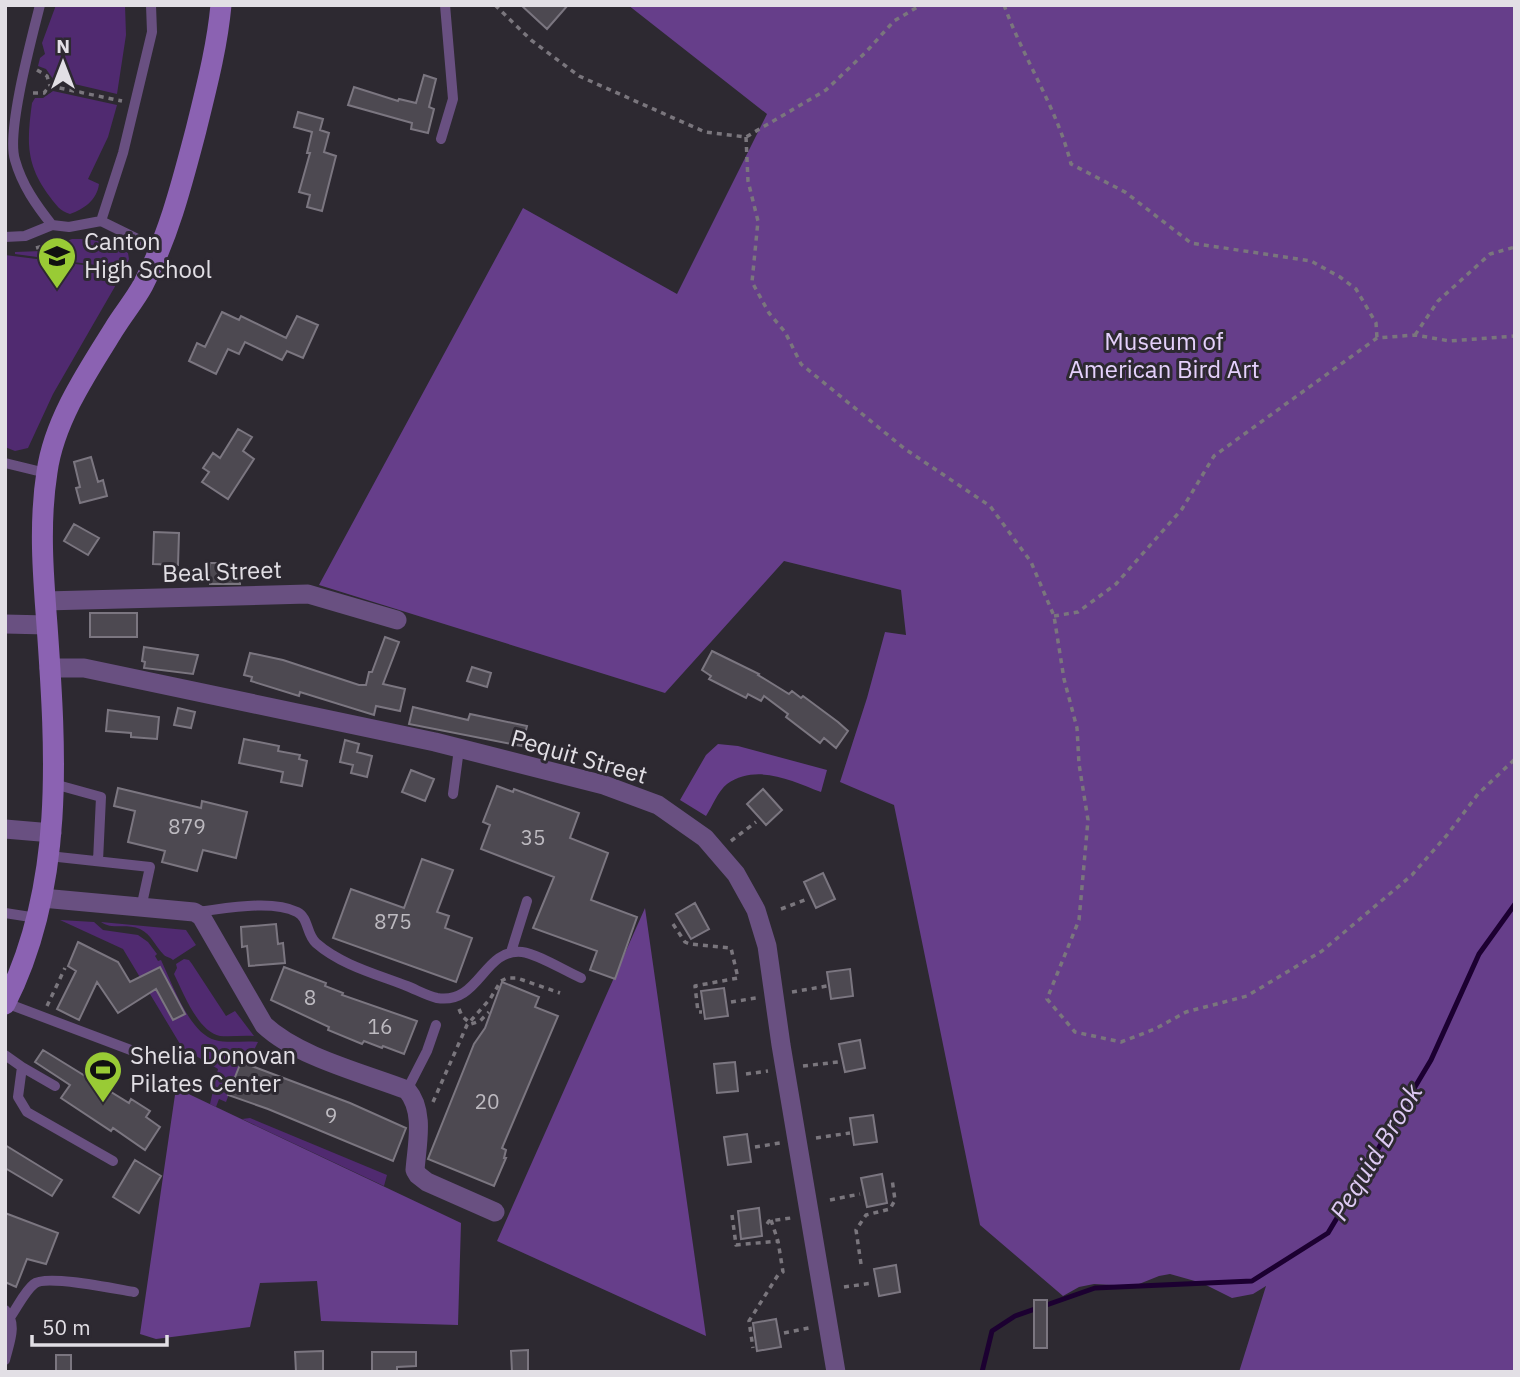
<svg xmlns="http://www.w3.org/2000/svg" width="1520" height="1377" viewBox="0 0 1520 1377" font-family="'IBM Plex Sans',sans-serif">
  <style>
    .green { fill: #502a70; fill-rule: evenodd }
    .forest { fill: #663e8a }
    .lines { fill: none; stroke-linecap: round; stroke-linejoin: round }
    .stream { stroke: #1c0031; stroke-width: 5 }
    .building { fill: #4d4951; stroke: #7b7680; stroke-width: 2 }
    .path { stroke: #7a767d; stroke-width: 3.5; stroke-dasharray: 5 5; stroke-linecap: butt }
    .lane { stroke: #695081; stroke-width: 10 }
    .street { stroke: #695081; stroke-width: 19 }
    .secondary { stroke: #8b62b2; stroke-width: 21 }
    .labels { text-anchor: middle; stroke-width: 6; stroke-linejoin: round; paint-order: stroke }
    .number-label { font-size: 21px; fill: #bdbac0 }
    .poi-label { font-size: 24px; fill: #e2dfe5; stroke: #2d2931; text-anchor: start }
    .park-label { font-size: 24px; fill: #e5d1fc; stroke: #2d2931 }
    .street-label { font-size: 24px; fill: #e2dfe5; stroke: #2d2931 }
    .water-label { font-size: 26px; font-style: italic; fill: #ddc9f3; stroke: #2d2931 }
  </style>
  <rect width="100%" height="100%" fill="#2d2931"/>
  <path class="green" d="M56,5H125L126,35L117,94L53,79L46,69L38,66L40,58L45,54L42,43Z
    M53,91L117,105L108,137L88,179L99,184C97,200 84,209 70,214C60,211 56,205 50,197C25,164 27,141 32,103L35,98H43Z
    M72,239C94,239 110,241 128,253L129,259L125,269L15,254V252L41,251Z
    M5,255L107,268L119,273L121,276L53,394L28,448L15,451L5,447Z
    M60,920L94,922L103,930L138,935L148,942L157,954L155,956L158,961L161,960C172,983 189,1033 215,1040C229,1044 244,1040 258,1042L247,1064L241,1062L226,1102L219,1099L216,1107L210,1104L218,1069L186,1050L180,1044L123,949ZM160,967L178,1002L167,1009L148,973Z
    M101,922L186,930L196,945L173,960C170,957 166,957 164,955C155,946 152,935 140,929C127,923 111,930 101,922Z
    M184,959L189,960L192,964L226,1016L235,1011L254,1036C243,1035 231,1037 220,1036C198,1032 183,992 174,974L177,968L176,964Z
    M250,1118L387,1175L384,1186L242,1119Z"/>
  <path class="forest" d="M628,5H1515V1372H1239L1266,1286L1253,1294L1232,1298L1202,1283L1170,1274L1159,1276L1134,1286L1094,1284L1079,1287L1063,1296L980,1225L894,805L840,782L867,698L885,632L906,635L901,590L784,561L665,693L319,585L523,208L677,294L767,114Z
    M718,744L738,746L827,770L821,792C792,781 757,763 727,784C718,791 712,807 706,816L680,800L706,755Z
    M645,908L706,1336L497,1241Z
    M176,1088L461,1223L458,1325L321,1321L317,1281L260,1283L250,1327L156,1339L140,1334Z"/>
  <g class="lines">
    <path class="stream" d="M982,1372L992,1331L1015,1316L1095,1288L1252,1281L1328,1233L1431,1060L1479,954L1515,904"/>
  </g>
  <path class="building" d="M521,5H568L547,29Z
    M424,75L436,79L429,107L434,109L428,133L411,129L412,123L348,105L354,87L398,101L399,99L416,103Z
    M298,112L323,119L320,130L329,133L324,152L336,156L322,211L307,207L310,195L299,192L310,153H307L312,132L294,127Z
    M222,312L239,320L241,316L286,338L297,316L318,325L303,358L287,351L282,360L245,342L239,354L228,349L216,374L189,361L197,343L205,347Z
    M238,429L252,437L243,451L254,459L228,499L202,482L209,472L203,468L213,453L220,458Z
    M91,457L98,482L103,480L107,496L80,503L76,488L80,487L74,462Z
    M74,524L99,538L88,555L64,541Z
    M154,532L179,533L178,565L153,564Z
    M210,563H234V566H240V584H210Z
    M90,613H137V637H90Z
    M385,637L399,642L383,684L405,689L400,711L376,706L374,715L300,692L299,696L251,681L252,677L244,675L250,653L283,660L359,685H366L369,672H372Z
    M144,647L198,655L193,674L144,668L145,662L142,661Z
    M712,651L759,674L758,675L789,694L792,691L801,698L803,696L838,722L848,731L836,748L824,738L820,743L786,717L788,714L764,696L761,701L748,694L746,698L709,679L711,676L702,670Z
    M472,667L491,673L487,687L467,681Z
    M413,707L468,720L470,714L527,726L522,746L409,724Z
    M178,708L195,712L191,728L174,725Z
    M108,710L159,717L157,739L131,737V733L106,731Z
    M244,739L279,746L278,751L300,755L299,759L307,761L302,786L281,782L283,772L239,763Z
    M345,740L359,744L357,752L372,756L367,777L351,773L353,765L340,762Z
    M411,770L434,779L425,801L402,792Z
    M497,786L513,792L514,789L579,813L570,838L608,853L591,900L637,917L615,979L590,970L597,951L533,928L554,877L481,849L490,825L483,822Z
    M118,788L201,808L202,801L247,812L236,858L203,850L197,871L162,862L165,851L128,842L135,811L114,806Z
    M763,789L782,810L766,825L747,804Z
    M422,859L453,870L437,912L449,916L445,928L472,938L456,982L333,938L351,889L404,908Z
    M823,873L835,899L816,908L804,882Z
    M695,903L709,929L691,939L676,914Z
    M276,924L278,944L283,943L285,963L249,966L247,946L242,947L241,927Z
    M78,942L118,962L130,982L160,967L185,1014L173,1020L156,989L118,1013L97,982L79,1020L57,1009L76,971L68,966Z
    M284,967L326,983L325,986L343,993L342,995L417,1021L404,1054L383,1046L382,1048L364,1041L362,1044L328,1030L329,1027L271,1000Z
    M850,969L853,996L831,999L827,972Z
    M502,982L539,997L535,1007L558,1016L502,1148L506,1150L504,1158H506L494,1186L428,1159L474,1044L485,1028Z
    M724,988L728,1016L705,1019L701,991Z
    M860,1040L865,1068L845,1072L839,1044Z
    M43,1050L129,1103L131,1099L150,1111L146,1117L160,1127L145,1150L113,1128L111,1131L61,1098L70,1085L35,1062Z
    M241,1062L350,1103L406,1128L393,1161L268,1109L228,1095Z
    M735,1062L738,1091L717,1093L714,1064Z
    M873,1115L877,1142L854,1145L850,1118Z
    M747,1134L751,1162L728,1165L724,1137Z
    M5,1145L62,1180L52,1196L5,1168Z
    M135,1160L161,1176L139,1213L113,1197Z
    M882,1174L887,1203L867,1207L861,1178Z
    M759,1208L762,1236L741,1239L738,1211Z
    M5,1213L58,1233L46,1264L27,1259L16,1287L5,1282Z
    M896,1265L900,1292L879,1296L874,1269Z
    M1034,1300H1047V1348H1034Z
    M776,1319L781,1347L757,1351L753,1323Z
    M528,1350V1372H512L511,1351Z
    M323,1351V1372H296L295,1352Z
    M372,1352H416V1366L397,1367V1372H372Z
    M56,1355H71V1372H56Z"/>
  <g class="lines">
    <path class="path" d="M495,5L531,40L579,76L705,132L746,137L826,90L866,52L894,21L921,5
      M1004,5C1024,60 1057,108 1071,164L1125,192L1191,243L1311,261L1340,277L1356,289L1376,323L1377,338
      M37,70L47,76L50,86
      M33,93H44L50,86L122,101
      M746,137L748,181L758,221L752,282L769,313L785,332L801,364L905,449L990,506L1031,562L1054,616L1064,679L1077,728L1079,764L1088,820L1079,920L1047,999L1075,1032L1121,1042L1155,1029L1186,1012L1247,996L1322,951L1412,875L1447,835L1478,794L1515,759
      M36,248L62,241
      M1415,335L1438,301L1490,254L1515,247
      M1054,616L1078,612L1116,584L1182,509L1214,456L1377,338L1415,335L1450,341L1515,336
      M731,841L756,822
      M781,909L805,900
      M673,924L685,942L690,944L731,948L738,978L695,986L698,1012H702
      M792,992L827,986
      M731,1002L756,998
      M47,1006L65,968
      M459,1009L462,1016L471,1024L480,1021L489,1012
      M803,1066L838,1062
      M746,1074L768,1071
      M433,1102L467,1025L490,999L501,981L507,978H517L560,993
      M816,1138L850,1133
      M755,1147L780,1143
      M830,1200L860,1194
      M732,1215L736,1245L778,1241L783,1272L778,1275L749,1321L753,1348
      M771,1220L778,1241
      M767,1224L769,1221L791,1218
      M861,1264L856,1230L866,1215L890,1209L895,1200L892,1179
      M844,1287L873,1283
      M784,1333L813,1327"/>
    <path class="lane" d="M40,5C32,37 6,132 15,160C22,185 36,205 52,225L69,227L101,221L160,250
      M441,139L453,99L445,5
      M101,221L123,153L152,32L151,5
      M5,237L25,236L52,225
      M5,463L46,473
      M54,784L101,797L98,861
      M453,794L459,749
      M49,856L150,867L141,908
      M196,912C224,909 271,899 297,912C309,918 306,934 316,943C341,965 376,974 407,986C417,990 428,996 437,998C480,1005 483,948 522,952C538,954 565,971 581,978
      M5,913L37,918
      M511,952L527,901
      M6,1003L136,1052
      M5,1055L22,1067L18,1097L27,1112L113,1161
      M22,1067L55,1086
      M407,1090L427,1051L436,1025
      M5,1310C18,1324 9,1343 5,1360
      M11,1316C18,1306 25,1291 34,1284C45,1274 116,1289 134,1292"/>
    <path class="street" d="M45,601L308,594L397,620
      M5,624L47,625
      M49,668H84L435,742L604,785L658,805L705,838L736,874L756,910L767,946L781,1045L836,1372
      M5,829L52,833
      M42,898L194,912L201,916L264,1025C298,1057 363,1073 407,1090C425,1111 417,1144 415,1170L418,1175L427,1182L495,1212"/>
    <path class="secondary" d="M5,1004C65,886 56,753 47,625C43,574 39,522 47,472C54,421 87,372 114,329C123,314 135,300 143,285C169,235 182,183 196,130C206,89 217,48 221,5"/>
  </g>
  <defs>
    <symbol id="school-pin" viewBox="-11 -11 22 30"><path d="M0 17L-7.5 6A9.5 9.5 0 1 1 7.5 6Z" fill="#99cb35" stroke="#2d2931"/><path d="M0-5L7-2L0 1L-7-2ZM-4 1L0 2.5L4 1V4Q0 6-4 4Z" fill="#111"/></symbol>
    <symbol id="stadium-pin" viewBox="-11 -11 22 30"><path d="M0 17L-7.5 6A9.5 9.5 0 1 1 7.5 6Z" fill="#99cb35" stroke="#2d2931"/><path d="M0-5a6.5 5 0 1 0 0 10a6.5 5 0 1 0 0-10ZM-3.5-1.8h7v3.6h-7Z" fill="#111"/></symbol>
  </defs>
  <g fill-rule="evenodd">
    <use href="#school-pin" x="35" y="234" width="44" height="60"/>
    <use href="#stadium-pin" x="81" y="1048" width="44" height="60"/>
  </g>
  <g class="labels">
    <g class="number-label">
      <text x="187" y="834">879</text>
      <text x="533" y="845">35</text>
      <text x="393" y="929">875</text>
      <text x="310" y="1005">8</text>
      <text x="380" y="1034">16</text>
      <text x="487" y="1109">20</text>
      <text x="331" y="1123">9</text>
    </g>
    <g class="poi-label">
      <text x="84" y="250">Canton<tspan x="84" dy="28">High School</tspan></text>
      <text x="130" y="1064">Shelia Donovan<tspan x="130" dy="28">Pilates Center</tspan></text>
    </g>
    <g class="park-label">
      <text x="1164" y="350">Museum of<tspan x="1164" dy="28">American Bird Art</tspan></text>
    </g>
    <g class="street-label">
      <text transform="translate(222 572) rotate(-2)" y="8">Beal Street</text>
      <text transform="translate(579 757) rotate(16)" y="8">Pequit Street</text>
    </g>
    <g class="water-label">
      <text transform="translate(1376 1152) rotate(-59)" y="9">Pequid Brook</text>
    </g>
  </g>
  <rect width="1520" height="1377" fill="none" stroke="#e2dfe5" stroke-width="14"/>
  <g transform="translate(63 63)" stroke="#2d2931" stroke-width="5" paint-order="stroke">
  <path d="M0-5L12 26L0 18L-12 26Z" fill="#e2dfe5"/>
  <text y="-10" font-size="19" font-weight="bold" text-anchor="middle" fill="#e2dfe5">N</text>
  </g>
  <path d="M32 1335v10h135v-10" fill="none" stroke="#e2dfe5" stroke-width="3.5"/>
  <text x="42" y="1335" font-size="21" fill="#e2dfe5" stroke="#2d2931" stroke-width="5" paint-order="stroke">50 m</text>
</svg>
